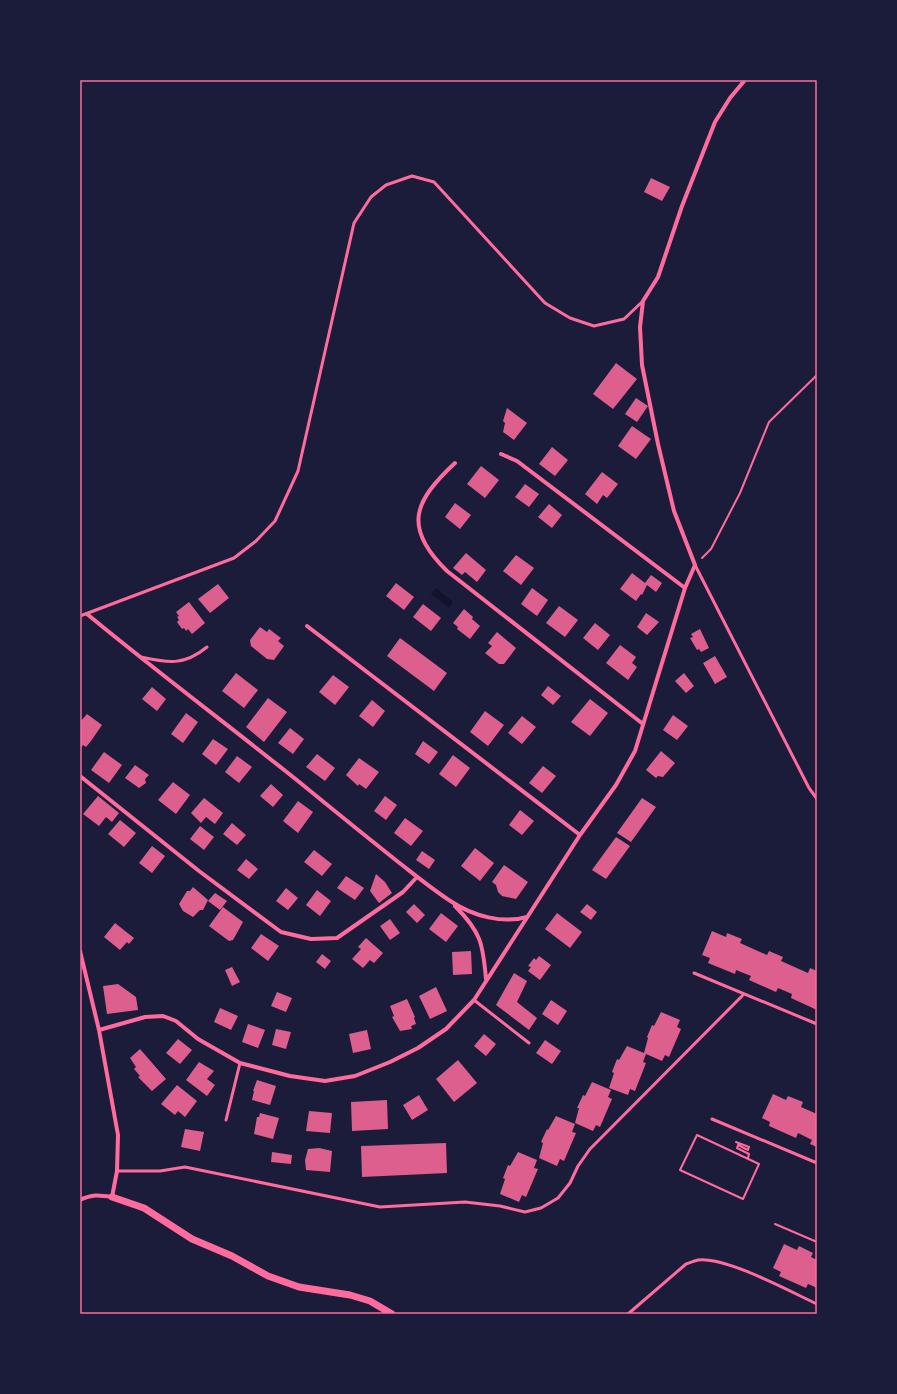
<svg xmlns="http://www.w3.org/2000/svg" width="897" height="1394" viewBox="0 0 897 1394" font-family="'IBM Plex Sans',sans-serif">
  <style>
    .water { fill: #12122b }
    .building { fill: #dd5f8e }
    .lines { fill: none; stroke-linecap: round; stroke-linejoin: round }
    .path { stroke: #ff6b9d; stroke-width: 2 }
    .service { stroke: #ff6b9d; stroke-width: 3 }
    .minor { stroke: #ff6b9d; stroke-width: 4 }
    .tertiary { stroke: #ff6b9d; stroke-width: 7 }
    .neatline { fill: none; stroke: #ff6b9d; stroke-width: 1.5 }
  </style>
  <rect width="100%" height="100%" fill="#1b1b3a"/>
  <path class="water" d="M436,588L453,602L449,608L431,594Z"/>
  <path class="building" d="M651,178L670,187L662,201L644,192Z
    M616,363L637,379L613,409L593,394Z
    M636,398L648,406L637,422L625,414Z
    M507,408L527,423L514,440L503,432L505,423L503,421Z
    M632,426L651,439L636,459L618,446Z
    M552,447L568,460L555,476L539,464Z
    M481,466L499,480L485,498L467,484Z
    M602,472L618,484L607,498L603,495L597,504L585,494Z
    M525,484L539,494L529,507L515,497Z
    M455,503L471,515L460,529L445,517Z
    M549,504L562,515L552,528L538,517Z
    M466,553L486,570L477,582L465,572L462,575L453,568Z
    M516,555L534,568L521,585L503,571Z
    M632,573L645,583L651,575L662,583L656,592L647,585L642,595L641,594L636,601L620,589Z
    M396,583L414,597L404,610L386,596Z
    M218,584L229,598L210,613L198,599Z
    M532,588L548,600L537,616L521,604Z
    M189,602L205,623L192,634L188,629L186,631L184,628L182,629L177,622L179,620L177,617L179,616L176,612Z
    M423,604L441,618L431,631L413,617Z
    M559,606L578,620L565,637L546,623Z
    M464,609L473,617L472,619L480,626L470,639L457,629L458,627L453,623Z
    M646,613L659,622L647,635L637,627Z
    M595,623L610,635L598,650L583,638Z
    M260,627L267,632L269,629L281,638L278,641L284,646L274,660L267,659L251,646L250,640Z
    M700,629L709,648L701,652L699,649L697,650L690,638L693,637L691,634Z
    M497,632L516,648L504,664H499L485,653L492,646L488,643Z
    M400,638L447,673L434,691L387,656Z
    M620,645L636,657L632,663L637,667L628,680L606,663Z
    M715,656L727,677L715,684L703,663Z
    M236,673L258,690L244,708L222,691Z
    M684,673L694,686L686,693L675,681Z
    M333,675L349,687L335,705L319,692Z
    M548,686L561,696L553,705L541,695Z
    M152,687L166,699L157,711L142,699Z
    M268,698L287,712L264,742L246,727Z
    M590,699L608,713L590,736L571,722Z
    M372,700L385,711L373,727L359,716Z
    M485,711L504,725L488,746L470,732Z
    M186,713L198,722L183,743L171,734Z
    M87,714L102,725L91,741L86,747L83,745L81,748L80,722Z
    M673,715L688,726L677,740L663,730Z
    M522,716L536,727L522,744L508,733Z
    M290,728L304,739L293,754L278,743Z
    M213,739L228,749L216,765L202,754Z
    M423,741L438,752L429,764L415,754Z
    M661,751L675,763L663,777L658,776L656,778L646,770Z
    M104,752L122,765L109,783L91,770Z
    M317,754L335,768L325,781L306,767Z
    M453,755L470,768L456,787L439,774Z
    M237,756L252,767L239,783L225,772Z
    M359,758L379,772L366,789L359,784L358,786L346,775Z
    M135,765L149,775L145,779L146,783L139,788L125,778Z
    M543,766L556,776L542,793L529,783Z
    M173,782L190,795L176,814L158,800Z
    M271,784L283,795L273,807L260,796Z
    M98,796L119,813L112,822L106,817L99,826L83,814Z
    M385,796L397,805L386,820L374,811Z
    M204,798L223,813L215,824L206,817L201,823L191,813Z
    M642,798L656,807L631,842L617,833Z
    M298,801L313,812L298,833L283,821Z
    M520,810L534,821L522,835L509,825Z
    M405,818L423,831L411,846L394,833Z
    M120,820L136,833L124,847L108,834Z
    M232,823L246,835L237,845L223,834Z
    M200,826L214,837L204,850L190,839Z
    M616,837L630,846L606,879L592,870Z
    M152,846L165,856L152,873L139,863Z
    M475,848L494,863L480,881L461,866Z
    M314,850L332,864L322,876L304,862Z
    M422,851L435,860L429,869L416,860Z
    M246,859L258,869L249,879L237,870Z
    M504,865L528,882L516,899L502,896L498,892L496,885L492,882Z
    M376,874L385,882L392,893L379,903L370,891Z
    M346,876L364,888L355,900L337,888Z
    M193,887L208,900L203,910H200L193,917L183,911L179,904L187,891H190Z
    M286,888L298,898L288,910L276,901Z
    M317,890L331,901L320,916L306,905Z
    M215,893L227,901L220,910L208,901Z
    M414,904L425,915L417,923L406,912Z
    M587,904L597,912L591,920L580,912Z
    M223,907L243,922L233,940L229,941L209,926Z
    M441,913L458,926L446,942L429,929Z
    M557,913L582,932L570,948L545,929Z
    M390,919L400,933L390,940L380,926Z
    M115,923L134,938L129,944L127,942L120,950L104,937Z
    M712,931L726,937L727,933L742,939L740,943L767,955L769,951L783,957L781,961L808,973L810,968L817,971V1010L791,998L792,994L778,988L776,992L749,980L751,976L736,970L735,974L708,963L710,958L702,955Z
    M261,934L279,946L268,961L251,948Z
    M366,938L383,953L374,963L370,960L363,968L352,959L361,949L358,947Z
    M471,951L472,974L453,975L452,952Z
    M322,954L331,961L325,969L316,962Z
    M539,956L551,965L540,980L528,971L531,967L528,966L534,958L536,960Z
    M232,967L240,982L232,986L225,970Z
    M514,973L527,981L517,1002L537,1018L529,1030L496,1005Z
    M118,984L136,997L138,1010L107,1014L103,986Z
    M436,987L447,1011L430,1019L419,996Z
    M277,992L292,998L286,1012L271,1006Z
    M407,999L415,1017L414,1018L416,1024L411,1026L412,1029L400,1031L392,1017L394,1016L390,1006Z
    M551,1000L567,1011L558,1025L542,1014Z
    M220,1008L238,1016L231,1030L214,1022Z
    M661,1012L680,1020L677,1027L681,1029L669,1057L665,1055L662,1061L646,1054L643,1062L646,1063L635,1091L630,1089L628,1095L609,1088L614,1073L612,1072L617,1059L619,1060L627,1046L644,1053L648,1038L647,1037L652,1025L654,1026Z
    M248,1024L265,1030L258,1048L242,1042Z
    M276,1029L291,1032L286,1049L272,1045Z
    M367,1030L371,1049L353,1053L349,1034Z
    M484,1034L496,1044L486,1056L474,1046Z
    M178,1039L192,1050L180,1064L166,1053Z
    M545,1040L561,1051L552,1064L536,1053Z
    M140,1049L166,1079L152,1091L138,1077L140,1076L134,1069L136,1067L130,1058Z
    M458,1060L477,1083L454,1102L436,1079Z
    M199,1062L214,1071L207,1079L215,1085L207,1096L186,1080Z
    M257,1080L276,1086L270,1105L252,1100L254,1091H253Z
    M592,1082L611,1090L608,1097L612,1099L600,1127L596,1125L593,1131L575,1123L579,1108H577L583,1095L585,1096Z
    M177,1085L197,1101L185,1117L178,1111L175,1115L161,1104Z
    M773,1094L786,1100L788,1096L803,1102L801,1107L817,1114V1147L810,1144L812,1140L798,1133L796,1138L769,1126L770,1122L762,1118Z
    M419,1095L428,1110L412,1120L403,1105Z
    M387,1100L388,1129L352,1131L351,1102Z
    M309,1111L332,1113L330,1133L306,1131Z
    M260,1113L279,1118L273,1139L254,1134L257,1117H259Z
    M556,1116L575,1124L572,1132L576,1133L564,1161L560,1159L557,1166L539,1158L543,1143L541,1142L547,1129L548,1130Z
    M185,1129L204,1132L200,1151L181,1147Z
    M446,1143L447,1173L362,1177L361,1146Z
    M319,1148L332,1151L330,1172L306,1170L305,1160L308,1149Z
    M272,1152L292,1155L291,1164L271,1162Z
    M518,1152L537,1160L534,1168L538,1169L526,1197L522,1195L519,1202L500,1194L505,1179L503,1178L508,1165L510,1166Z
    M784,1244L797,1250L799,1246L813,1253L811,1257L817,1260V1288L808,1284L806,1288L779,1276L781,1272L773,1268Z"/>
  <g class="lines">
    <path class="path" d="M702,558L711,549L740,493L769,422L817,375
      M697,1135L759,1164L743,1199L680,1170Z
      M736,1142L749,1147L748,1150L738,1145L737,1148L749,1154L748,1158
      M775,1224L817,1242"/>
    <path class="service" d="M695,565L809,788L817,799
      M80,616L234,558L256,541L275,521L298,471L354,223L371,197L386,185L412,176L434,182L545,303L570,318L594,326L624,319L643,301
      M141,657C168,663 184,666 207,647
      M694,973L817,1024
      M474,1000L529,1043
      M712,1119L817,1163
      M226,1120L240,1063
      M117,1171H160L185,1167L380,1207L465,1202L500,1206L525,1212L541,1208L558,1198L570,1183L578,1166L590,1149L744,994
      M628,1314L686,1264C689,1263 694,1261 698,1260C727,1257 789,1291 817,1304"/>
    <path class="minor" d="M501,454L517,461L685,588
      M455,463C413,502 403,528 447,571L643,724
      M87,614C156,671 228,725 298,781C331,808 363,834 397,861C415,875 433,890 452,902C473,916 503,924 527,917
      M307,626L580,835
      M80,776L199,871L281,932L311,939L337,938L403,892L417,877
      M455,906C481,932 483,944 486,979
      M80,951L99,1030L118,1135L117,1171L112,1197C99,1195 92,1194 80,1200
      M99,1030L145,1017L163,1016L176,1021L198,1039L240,1063L290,1076L325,1081L355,1076L390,1062L418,1048L446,1029L474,1000L580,835L616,785L635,751L685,588L695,565L674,511L658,444L642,365L640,327L643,301L658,277L682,206L715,122L730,98L745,80"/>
    <path class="tertiary" d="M112,1197L144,1208L192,1239L232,1256L268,1276L299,1287L350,1295L370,1301L392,1314"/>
  </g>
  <rect width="897" height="1394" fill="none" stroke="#1b1b3a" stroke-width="162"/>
  <rect x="81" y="81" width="735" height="1232" class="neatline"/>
</svg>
